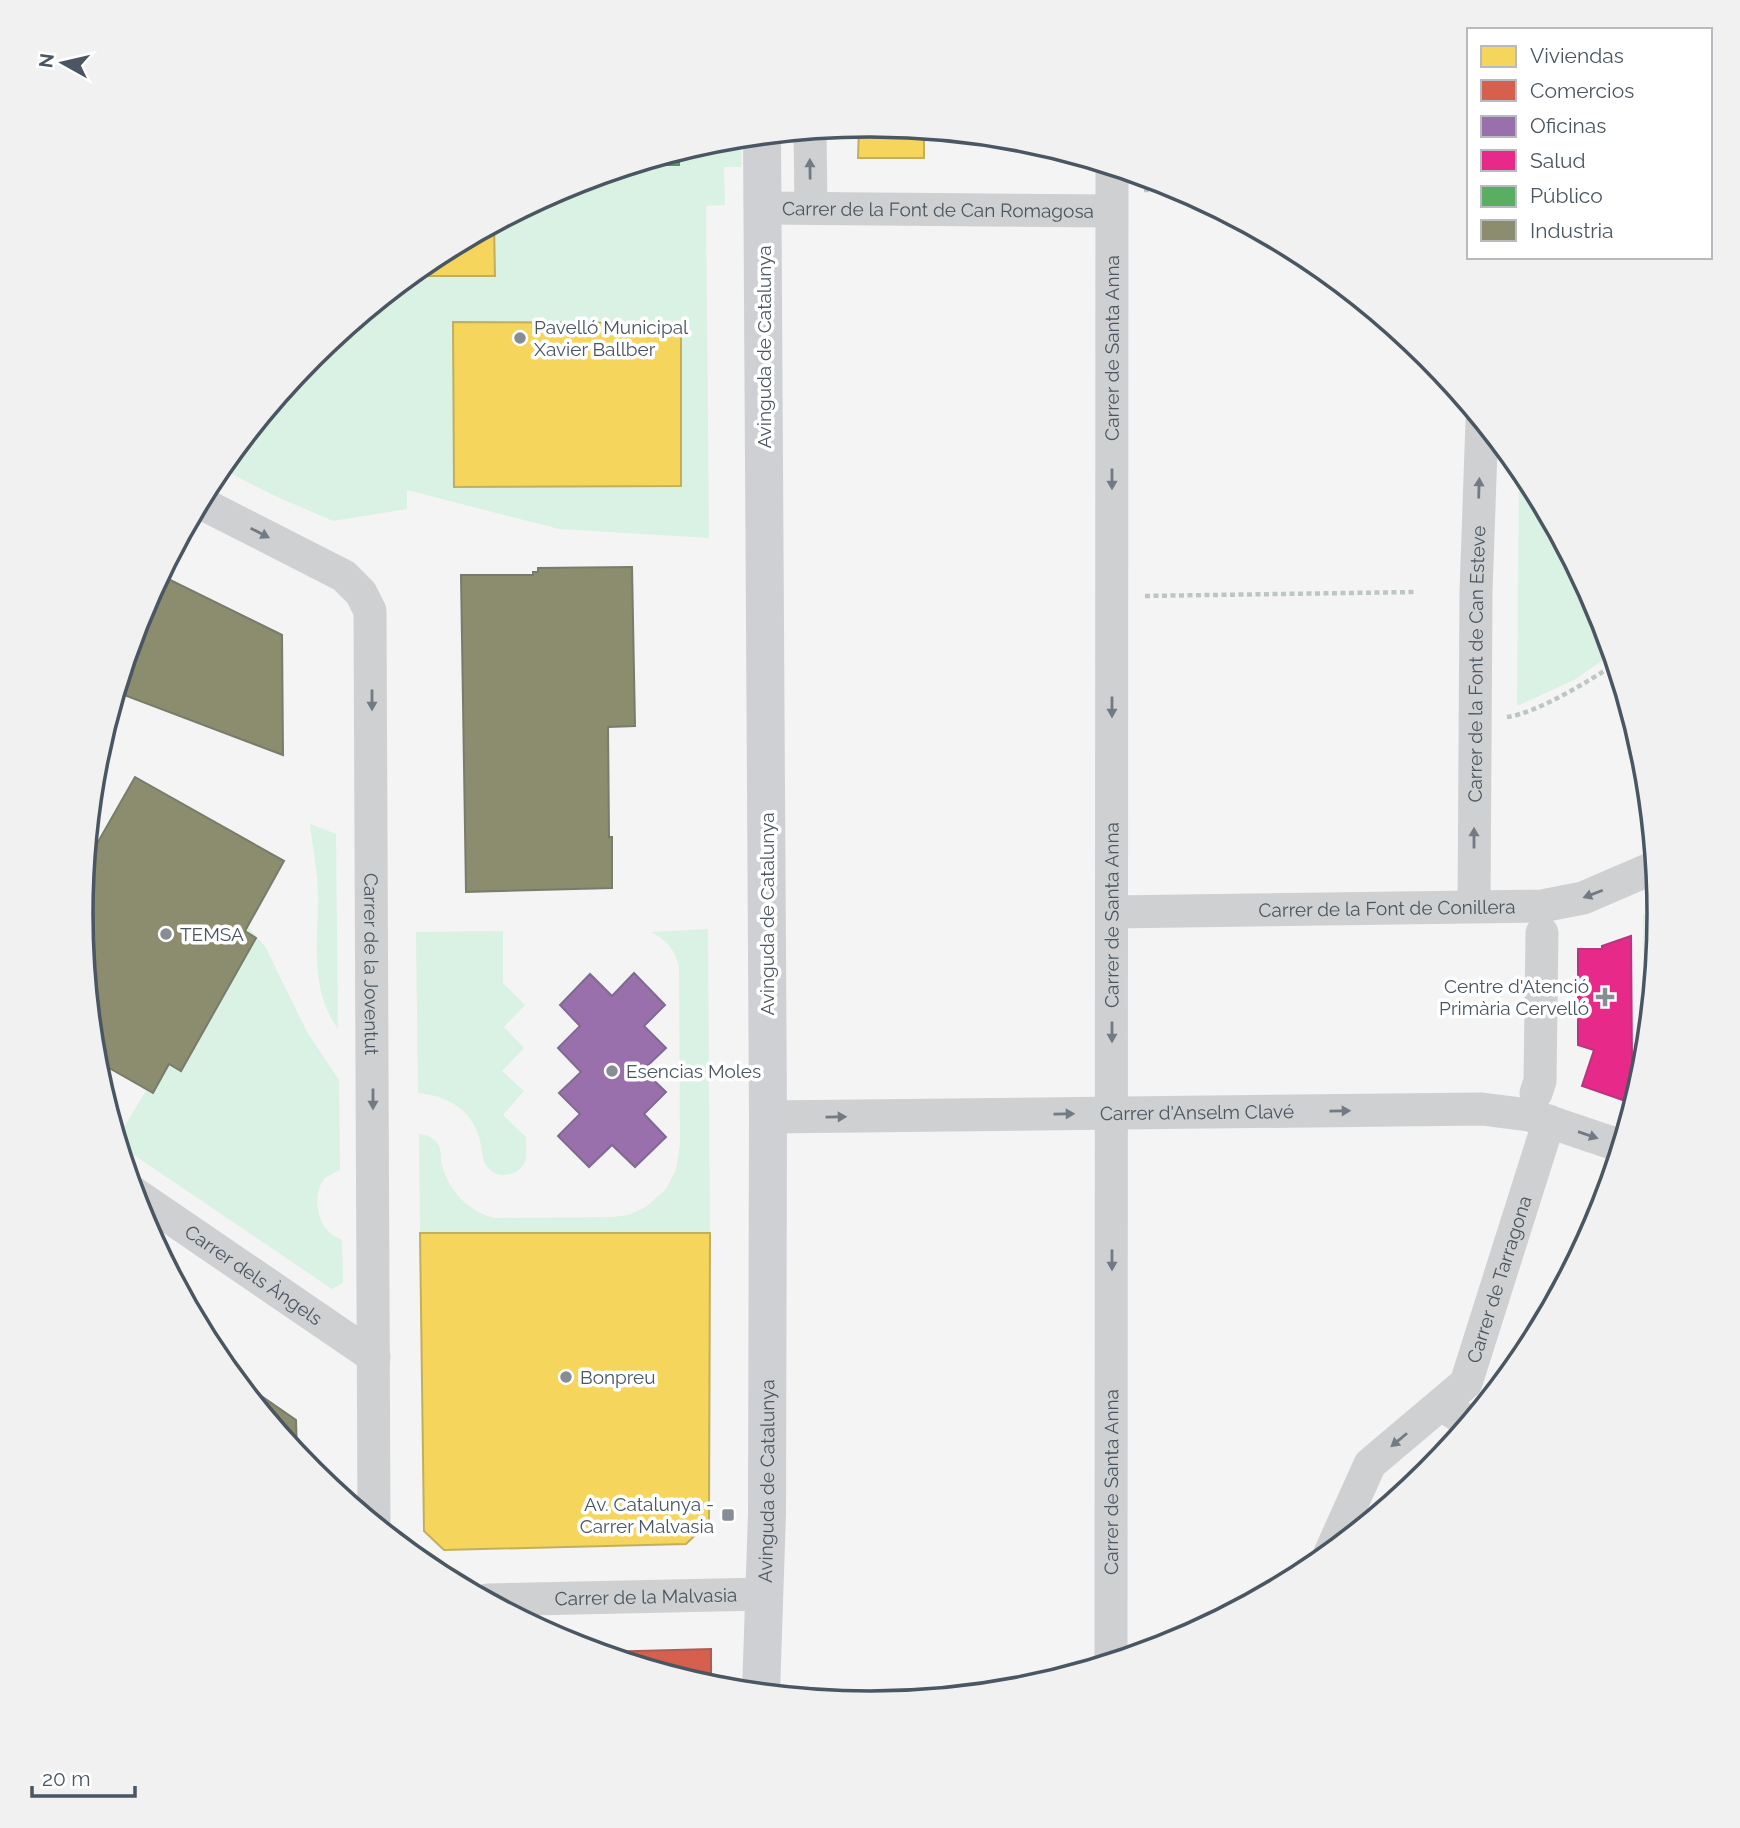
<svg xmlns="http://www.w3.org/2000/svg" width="1740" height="1828" viewBox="0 0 1740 1828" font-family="Raleway,sans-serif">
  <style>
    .green { fill: #d9f2e3 }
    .homes { fill: #f6d55c; stroke: #c2af5e; stroke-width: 2 }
    .shops { fill: #d6604d; stroke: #ac5d53; stroke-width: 2 }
    .offices { fill: #9970ab; stroke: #816895; stroke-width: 2 }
    .health { fill: #e7298a; stroke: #b8367e; stroke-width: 2 }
    .public { fill: #5aae61; stroke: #559461; stroke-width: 2 }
    .industry { fill: #8c8c6e; stroke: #787c6a; stroke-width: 2 }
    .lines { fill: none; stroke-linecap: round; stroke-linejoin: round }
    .path { stroke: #bcc7c4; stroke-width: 4.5; stroke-dasharray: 5 3.5; stroke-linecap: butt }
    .street { stroke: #ced0d2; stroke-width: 33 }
    .secondary { stroke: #ced0d4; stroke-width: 38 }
    .oneway { fill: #727b83 }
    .poi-dot { fill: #868d94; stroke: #fff; stroke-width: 2.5 }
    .labels { text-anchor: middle; stroke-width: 7; stroke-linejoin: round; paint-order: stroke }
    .street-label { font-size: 19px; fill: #4a5661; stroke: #fff }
    .poi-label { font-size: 19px; fill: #4a5661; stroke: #fff; text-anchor: start }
    .rim { fill: none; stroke: #4a5661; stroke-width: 3.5 }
  </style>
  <rect width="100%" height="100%" fill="#f4f4f4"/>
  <path class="green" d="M742,137L741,167H724L725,205L706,206L709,538L559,529L407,490V509L333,521L275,496L219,468L312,355L432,257L568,184L716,140Z
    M1519,473H1524L1527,476L1600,612L1612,654L1574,680L1517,706Z
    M310,824L336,834L338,1029C311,991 317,948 318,904C319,878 313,850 310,824Z
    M1659,906V914L1646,1046L1644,1045L1643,914Z
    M247,926L265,946L307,1032L339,1080L340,1170C336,1172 329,1175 325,1178C313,1191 316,1219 328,1231C331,1235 338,1237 342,1240L343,1283L332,1289L119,1145L117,1139L147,1089L169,1064L180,1070L256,938L245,931Z
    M708,929L710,1233H420L419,1134C427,1135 433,1137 438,1144C442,1150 440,1158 442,1165C449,1191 468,1211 494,1218L613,1217L628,1215L646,1207L666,1189L676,1170L680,1145L679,967C675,949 666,940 651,932Z
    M503,931V983L525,1005L504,1027L524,1048L502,1071L524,1091L503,1115L526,1137C526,1144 527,1152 526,1159C522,1174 501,1180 490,1170C482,1163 483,1154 481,1145C475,1112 450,1096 418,1093L416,932Z"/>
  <path class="homes" d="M870,125L924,130V158H858L859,126Z
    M1006,138L1024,140L1053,149L1006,148Z
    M494,224L495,276H408L432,257Z
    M453,322L681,323V486L454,487Z
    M420,1233H710L709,1522L686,1544L444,1550L424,1531Z"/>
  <path class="shops" d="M711,1649V1687L601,1654V1652Z"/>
  <path class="offices" d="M634,973L665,1005L644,1026L666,1048L643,1070L666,1092L644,1114L666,1137L635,1167L612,1145L589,1167L558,1136L580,1114L559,1093L581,1072L558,1048L580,1026L560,1005L590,974L612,996Z"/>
  <path class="health" d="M1631,936L1632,1062L1639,1065L1645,1057L1634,1104L1582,1086L1594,1050L1578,1045V949H1602V946Z"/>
  <path class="public" d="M679,151V165H632Z"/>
  <path class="industry" d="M632,567L635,726L608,727L609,837H612V888L466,892L461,575H533V572H538V568Z
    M160,575L282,635L283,755L116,692L141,612Z
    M135,777L284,861L245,931L256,938L181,1071L169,1064L153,1093L95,1060L80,914L86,863Z
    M235,1378L296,1420L297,1454Z"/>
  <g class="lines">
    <path class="path" d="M1144,190H1182
      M1145,596L1415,592
      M1507,717C1537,713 1589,681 1615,664"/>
    <g class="street">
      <path d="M810,130L811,208"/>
      <path id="s1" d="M763,208L1111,211"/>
      <path id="s2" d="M199,502L344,576L361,593L370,611L374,1523"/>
      <path id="s3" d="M1474,906L1476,592L1482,421"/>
      <path id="s4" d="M1112,912L1542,906L1583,898L1655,867"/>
      <path d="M1536,1093L1540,1081L1542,933"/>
      <path id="s5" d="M768,1117L1482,1109L1529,1115L1621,1146"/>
      <path id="s6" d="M134,1193L374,1357"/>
      <path d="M1441,1405L1469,1422"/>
      <path id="s7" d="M1330,1553L1370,1464L1466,1383L1549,1121"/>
      <path id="s8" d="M487,1600L764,1594"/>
      <path id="s9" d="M1111,1662L1112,166"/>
    </g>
    <path class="secondary" id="s10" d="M761,1693L767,1513L768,1117L762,135"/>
  </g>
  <defs><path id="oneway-solid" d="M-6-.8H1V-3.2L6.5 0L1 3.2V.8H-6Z" transform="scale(1.75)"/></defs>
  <g class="oneway">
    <use href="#oneway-solid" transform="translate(810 169) rotate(-91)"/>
    <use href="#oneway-solid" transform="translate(1112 479) rotate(90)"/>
    <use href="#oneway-solid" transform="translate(1479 488) rotate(-88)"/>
    <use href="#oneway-solid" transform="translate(260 533) rotate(27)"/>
    <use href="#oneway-solid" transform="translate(372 700) rotate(90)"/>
    <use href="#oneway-solid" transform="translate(1112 707) rotate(90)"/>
    <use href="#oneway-solid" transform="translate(1474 838) rotate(-90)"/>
    <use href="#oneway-solid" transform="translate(1593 894) rotate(159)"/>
    <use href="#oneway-solid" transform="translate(1112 1032) rotate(90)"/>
    <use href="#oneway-solid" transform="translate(373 1099) rotate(90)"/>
    <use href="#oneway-solid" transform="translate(1340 1111) rotate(-1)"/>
    <use href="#oneway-solid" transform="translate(1064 1114) rotate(-1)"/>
    <use href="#oneway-solid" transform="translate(836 1117) rotate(-1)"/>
    <use href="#oneway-solid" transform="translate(1588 1135) rotate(19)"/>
    <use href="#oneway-solid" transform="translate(1112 1260) rotate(90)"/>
    <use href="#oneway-solid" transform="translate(1399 1440) rotate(140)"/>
  </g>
  <g class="poi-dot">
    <circle cx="520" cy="338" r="7"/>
    <circle cx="166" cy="934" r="7"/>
    <path d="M1601.5 986.5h7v7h7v7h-7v7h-7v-7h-7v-7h7z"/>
    <circle cx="612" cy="1071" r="7"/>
    <circle cx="566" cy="1377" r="7"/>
    <rect x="721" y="1508" width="14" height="14" rx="3.5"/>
  </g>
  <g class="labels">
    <g class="street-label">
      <text dy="7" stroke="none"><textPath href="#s1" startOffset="175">Carrer de la Font de Can Romagosa</textPath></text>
      <text transform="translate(764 347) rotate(-90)" y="7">Avinguda de Catalunya</text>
      <text dy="7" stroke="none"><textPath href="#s9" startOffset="1314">Carrer de Santa Anna</textPath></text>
      <text dy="7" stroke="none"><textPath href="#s3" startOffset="242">Carrer de la Font de Can Esteve</textPath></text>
      <text dy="7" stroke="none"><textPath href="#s4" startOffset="275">Carrer de la Font de Conillera</textPath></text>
      <text transform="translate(767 914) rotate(-90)" y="7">Avinguda de Catalunya</text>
      <text dy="7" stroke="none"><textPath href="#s9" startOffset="747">Carrer de Santa Anna</textPath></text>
      <text dy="7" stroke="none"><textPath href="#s2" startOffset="560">Carrer de la Joventut</textPath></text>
      <text dy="7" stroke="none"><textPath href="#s5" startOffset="429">Carrer d'Anselm Clavé</textPath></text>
      <text dy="7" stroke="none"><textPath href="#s6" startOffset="145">Carrer dels Àngels</textPath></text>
      <text dy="7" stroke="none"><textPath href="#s7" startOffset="332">Carrer de Tarragona</textPath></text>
      <text dy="7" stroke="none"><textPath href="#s10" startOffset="212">Avinguda de Catalunya</textPath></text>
      <text dy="7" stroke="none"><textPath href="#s9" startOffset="180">Carrer de Santa Anna</textPath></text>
      <text dy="7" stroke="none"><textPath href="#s8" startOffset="159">Carrer de la Malvasia</textPath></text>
    </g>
    <g class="poi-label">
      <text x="534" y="334">Pavelló Municipal<tspan x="534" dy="22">Xavier Ballber</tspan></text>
      <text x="180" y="941">TEMSA</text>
      <text x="1589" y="993" text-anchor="end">Centre d'Atenció<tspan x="1589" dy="22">Primària Cervelló</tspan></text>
      <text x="626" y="1078">Esencias Moles</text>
      <text x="580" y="1384">Bonpreu</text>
      <text x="714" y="1511" text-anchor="end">Av. Catalunya -<tspan x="714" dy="22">Carrer Malvasia</tspan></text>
    </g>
  </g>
  <path d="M0 0H1740V1828H0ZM93 914a777 777 0 1 1 1554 0a777 777 0 1 1-1554 0Z" fill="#f1f1f2" fill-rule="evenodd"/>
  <path class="rim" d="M93 914a777 777 0 1 1 1554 0a777 777 0 1 1-1554 0Z"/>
  <rect x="1467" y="28" width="245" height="231" fill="#ffffff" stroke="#b7bbc0" stroke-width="2"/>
  <rect x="1481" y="46" width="35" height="21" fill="#f6d55c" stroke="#b7bbc0" stroke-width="2"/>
  <text x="1530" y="63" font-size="21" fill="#4a5661">Viviendas</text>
  <rect x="1481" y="80" width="35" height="21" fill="#d6604d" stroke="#b7bbc0" stroke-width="2"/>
  <text x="1530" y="98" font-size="21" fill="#4a5661">Comercios</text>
  <rect x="1481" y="116" width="35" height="21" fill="#9970ab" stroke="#b7bbc0" stroke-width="2"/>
  <text x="1530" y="133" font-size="21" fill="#4a5661">Oficinas</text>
  <rect x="1481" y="150" width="35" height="21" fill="#e7298a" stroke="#b7bbc0" stroke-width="2"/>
  <text x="1530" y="168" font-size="21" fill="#4a5661">Salud</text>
  <rect x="1481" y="186" width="35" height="21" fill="#5aae61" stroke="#b7bbc0" stroke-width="2"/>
  <text x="1530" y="203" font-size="21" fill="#4a5661">Público</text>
  <rect x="1481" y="220" width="35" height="21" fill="#8c8c6e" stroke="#b7bbc0" stroke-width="2"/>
  <text x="1530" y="238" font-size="21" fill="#4a5661">Industria</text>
  <g transform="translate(63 63) rotate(278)" stroke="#ffffff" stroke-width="5" paint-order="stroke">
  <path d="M0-5L12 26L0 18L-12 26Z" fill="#4a5661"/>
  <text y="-10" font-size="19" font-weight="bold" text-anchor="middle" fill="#4a5661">N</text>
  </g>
  <path d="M32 1786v10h103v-10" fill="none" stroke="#4a5661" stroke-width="3.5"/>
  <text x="42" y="1786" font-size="21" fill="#4a5661" stroke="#ffffff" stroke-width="5" paint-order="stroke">20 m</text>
</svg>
